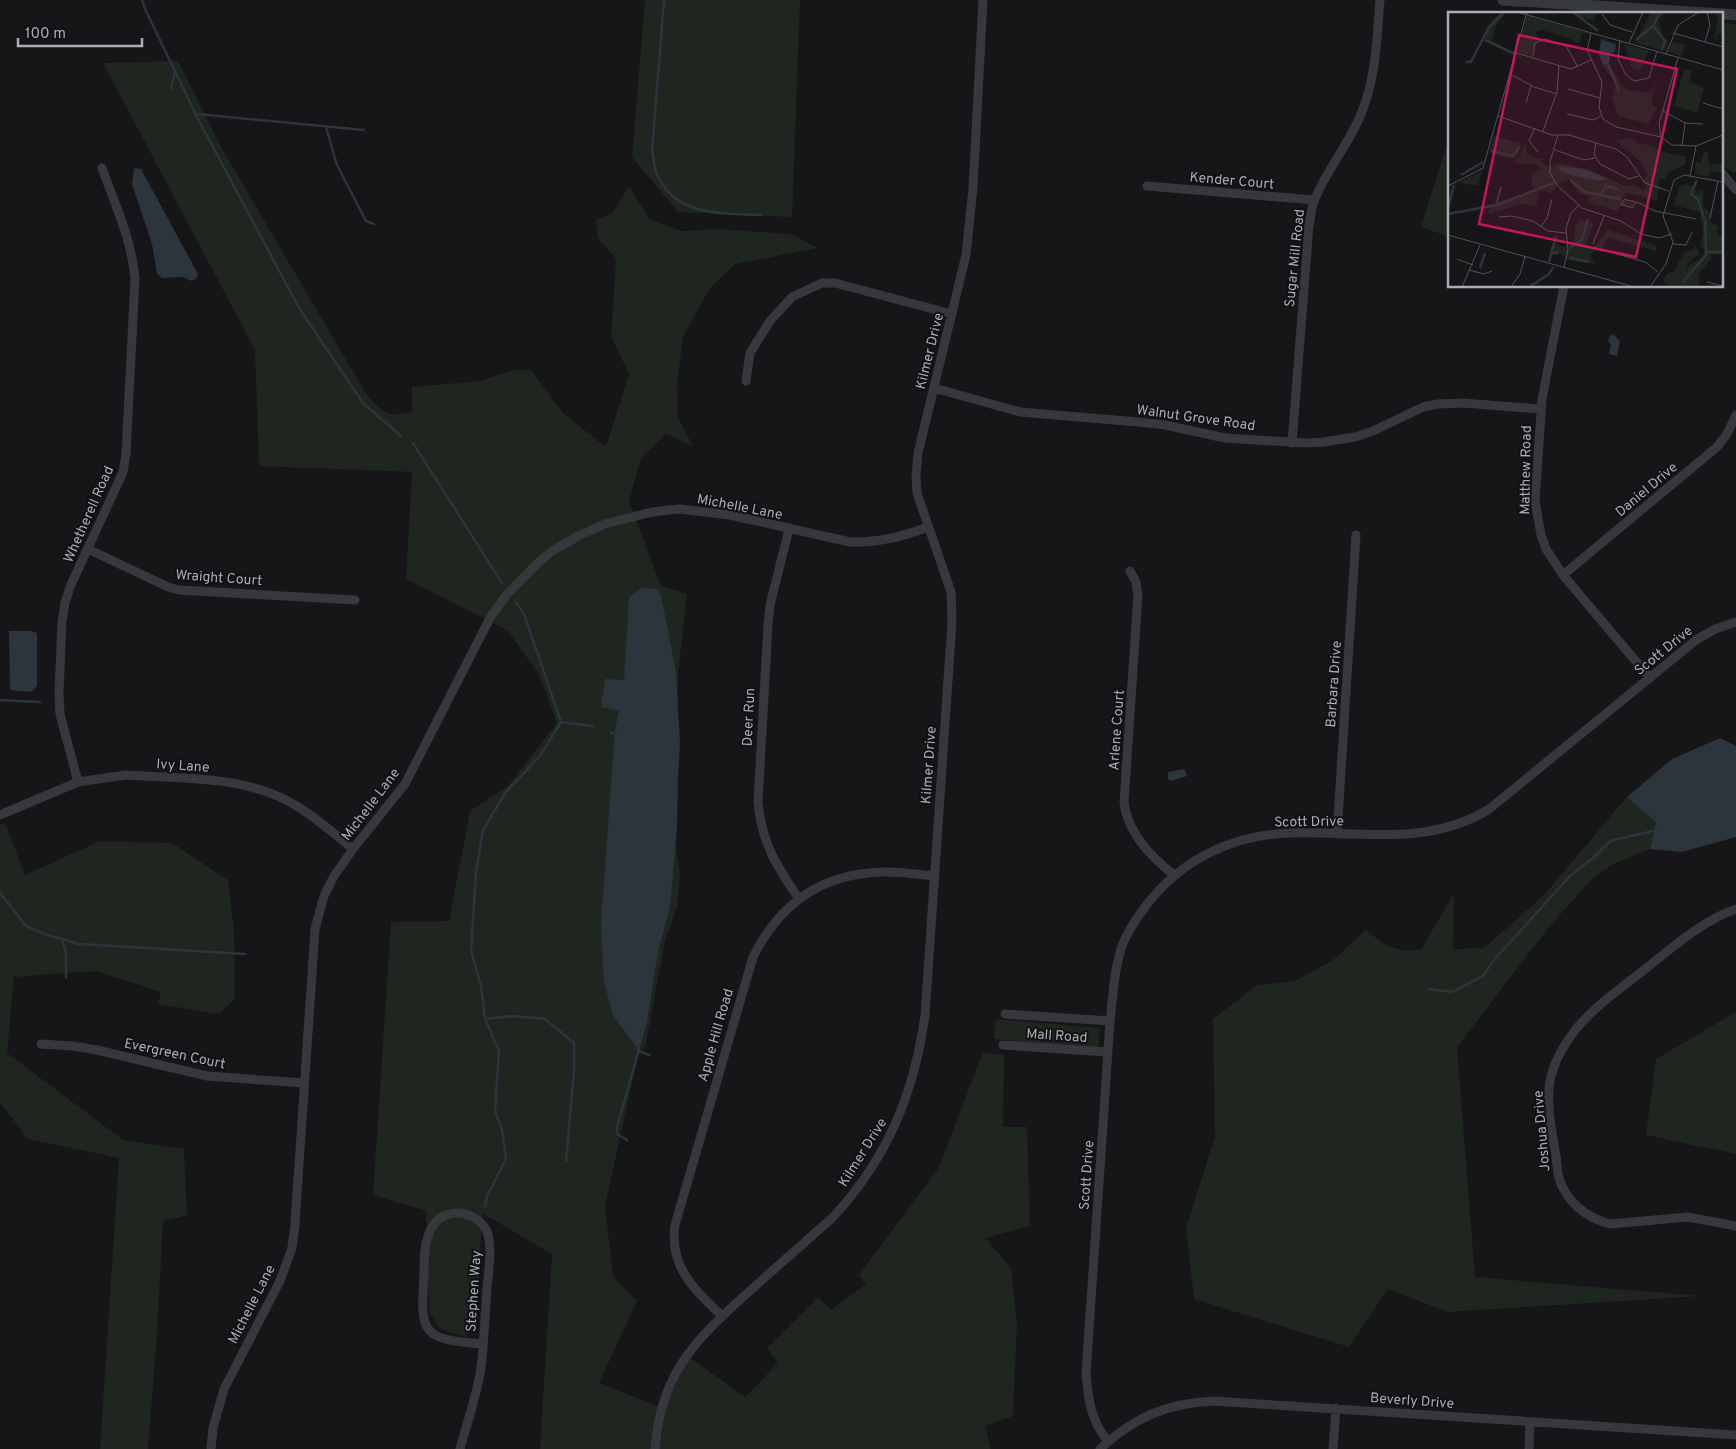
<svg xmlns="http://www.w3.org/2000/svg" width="1736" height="1449" viewBox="0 0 1736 1449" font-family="Overpass,sans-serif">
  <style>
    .green { fill: #1e261f }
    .water { fill: #2c353c }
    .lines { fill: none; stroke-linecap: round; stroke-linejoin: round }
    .stream { stroke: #2c353c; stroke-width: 2.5 }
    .minor { stroke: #37383d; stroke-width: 9 }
    .tertiary { stroke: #37383d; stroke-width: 11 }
    .labels { text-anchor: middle; stroke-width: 4; stroke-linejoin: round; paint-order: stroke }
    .street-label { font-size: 14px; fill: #a8adb8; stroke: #111113 }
    .inset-river { fill: none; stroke: #2c353c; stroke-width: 2.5 }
    .inset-road { fill: none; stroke: #505258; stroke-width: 1 }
    .view { fill: #c2185b; fill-opacity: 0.15; stroke: #c2185b; stroke-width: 2.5 }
    .inset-edge { fill: none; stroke: #a8adb8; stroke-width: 2.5 }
  </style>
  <rect width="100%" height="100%" fill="#161618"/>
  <path class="green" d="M645,0H800L792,217L678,212L632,157Z
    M1722,23L1736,24V172L1733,173L1722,166Z
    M178,61L221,147L368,397C388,416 385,416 412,412V387L480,381L513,370H531L565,415L606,447L629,374L611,336L616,259L598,238L596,220L613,212L629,186L650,220L682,231L715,229L791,234L817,248L735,264L710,288L683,337L677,386L678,418L693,446L666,434L641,458L629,501L661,586L687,594L678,673L677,744L673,826L680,873L677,907L665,941L645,1048L639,1051L605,1206L613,1276L637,1301L599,1383L660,1407L685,1354L745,1397L778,1363L767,1348L818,1297L831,1310L866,1284L859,1275L939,1167L983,1052L1004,1055L1003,1127H1027L1030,1226L986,1238L1011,1269L1017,1322L1013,1416L985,1426L991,1449H540L552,1254L482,1213L477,1327L464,1336L440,1329L429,1312L426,1211L373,1195L391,922L449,921L470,811L508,786L557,723L539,674L507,630L406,579L412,472L259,466L255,350L103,63Z
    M1450,143V237L1421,227L1446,147Z
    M1627,797L1657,822L1650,849L1613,864L1592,879L1549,927L1457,1047L1475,1277L1700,1296L1448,1312L1388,1289L1349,1347L1194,1299L1186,1228L1215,1137L1213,1019L1257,985L1295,981L1333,960L1366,930C1388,948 1393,951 1421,950L1454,893L1453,949L1484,948L1544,895Z
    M0,824L6,825L25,875L100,841L172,843L228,880L234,930L235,999L219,1014L158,1004L161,992L96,971L14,977L7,1053L123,1140L184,1149L187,1215L163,1221L157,1333L148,1449H100L119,1158L28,1139L0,1102Z
    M1736,1012V1154L1646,1135L1656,1059Z
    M996,1019L1100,1028L1098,1048L994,1039Z"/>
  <path class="water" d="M134,168L141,169L198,274L197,278L192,281L182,277L162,278L157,273L152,244L132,184Z
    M1613,334L1620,341L1617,356L1609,354L1611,344L1608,341L1610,336Z
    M641,588L657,589L661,595L676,672L680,743L678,778L677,827L670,906L658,952L647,1022L639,1051L613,1015L604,982L601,924L615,729L619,711L601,707L605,679L624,680L629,598Z
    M9,631H31L37,633V686L31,692L10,690Z
    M1720,738L1736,746V837L1682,852L1650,849L1656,822L1627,797L1672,759Z
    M1183,769L1185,770L1187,776L1171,781L1168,779V773L1169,772Z"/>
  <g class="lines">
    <path class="stream" d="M142,0L146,11L197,117L299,308L363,403L401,436
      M664,0L652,151C654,159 654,167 657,174C675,217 723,213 761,215
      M171,89L175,72
      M197,114L364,130
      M326,127L337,165L366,221L374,224
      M413,443L502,583
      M0,700L40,702
      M561,722L593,726
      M611,733L618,735
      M0,893L26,926L47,935L79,944L245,954
      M62,940L66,952V977
      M1428,989L1452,992L1483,976L1493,961L1570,876L1593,858L1610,841L1657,830
      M485,1019L513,1016L545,1019L574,1043V1072L566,1161
      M639,1051L649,1055
      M627,1140L617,1134V1127L639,1050L638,1048
      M485,1206L487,1196L506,1159L502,1130L495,1111L499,1051L485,1019L481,986L471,951L476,872L483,830L506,792L540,756L561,722L524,614L516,602"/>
    <path class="minor" d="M1722,173L1736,190
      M1147,186L1314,200
      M1564,286L1542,399L1535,501L1541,535L1546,549L1563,575L1650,678
      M746,381L750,353L770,321L792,297L822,283H835L952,314
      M934,388L1020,412L1138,422L1165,425L1225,438L1305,443L1324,442L1355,437L1373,431L1423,407L1438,404L1464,403L1540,409
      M1292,443L1309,225C1311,216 1311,206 1315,199C1327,169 1349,144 1361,114C1376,79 1377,37 1380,0
      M789,529L770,605L768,625L758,802C762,844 776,865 799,899
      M88,549L168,587L179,590L355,600
      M1130,571L1136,582L1138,595L1124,802C1127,832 1151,857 1174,875
      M1563,575L1717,447L1727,434L1736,415
      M78,782L60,714L59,693L62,622L65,603L70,587L123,472L126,454L135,279C132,241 115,204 102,168
      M0,815L78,782L126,775C181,779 246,775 295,805C316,817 334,834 353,849
      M1337,834L1356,535
      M1736,909C1702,921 1673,947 1644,970C1621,988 1595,1006 1576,1029C1565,1043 1555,1060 1551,1076C1545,1099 1552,1133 1556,1156C1557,1163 1557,1171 1559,1178C1566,1202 1587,1218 1610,1224L1688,1217L1736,1226
      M1005,1014L1110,1021
      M41,1044L72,1046L97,1050L207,1076L304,1083
      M1003,1045L1108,1052
      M722,1316C694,1289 669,1267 675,1225L753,957C777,909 815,878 869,873C890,870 913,874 934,876
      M1108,1441C1091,1422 1088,1398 1086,1374L1110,1021C1113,996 1114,970 1122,946C1127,932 1136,919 1145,907C1180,860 1233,834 1292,833C1360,831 1425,847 1488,810L1696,640L1715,629L1736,622
      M211,1449L213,1428L224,1389L280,1281L292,1248L295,1224L315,929L324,896L334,876L353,849L405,784L491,616L508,593L541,560L554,550L578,536L605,524L652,512L679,509L730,515L850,542C878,543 902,537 928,527
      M460,1449C467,1423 477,1395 481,1368C484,1342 485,1315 487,1288C488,1273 492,1255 489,1239C485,1212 446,1203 432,1227C424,1241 424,1260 424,1275C420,1335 422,1339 483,1344
      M655,1449C660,1377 692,1343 743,1297C763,1279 783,1261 803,1244C813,1234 824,1226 834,1216C888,1157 914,1094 925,1015L952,622L951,592L917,493L916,477L918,453L966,255L973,188L983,0
      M1100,1449C1134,1417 1168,1403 1214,1401L1736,1435
      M1333,1449L1336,1408
      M1529,1449L1530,1422"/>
    <path class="tertiary" d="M1503,0L1721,14
      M1722,14L1736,15"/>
  </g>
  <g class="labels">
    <g class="street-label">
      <text transform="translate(1232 180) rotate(5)" y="5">Kender Court</text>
      <text transform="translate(1294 258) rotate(-84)" y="5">Sugar Mill Road</text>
      <text transform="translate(929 351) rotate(-76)" y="5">Kilmer Drive</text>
      <text transform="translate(1196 417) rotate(8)" y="5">Walnut Grove Road</text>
      <text transform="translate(1525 470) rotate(-89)" y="5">Matthew Road</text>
      <text transform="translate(1646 489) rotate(-40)" y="5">Daniel Drive</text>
      <text transform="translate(740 506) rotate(11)" y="5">Michelle Lane</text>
      <text transform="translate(88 514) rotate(-66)" y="5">Whetherell Road</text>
      <text transform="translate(219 577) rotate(4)" y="5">Wraight Court</text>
      <text transform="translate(1663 650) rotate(-39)" y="5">Scott Drive</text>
      <text transform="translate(1333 684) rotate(-86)" y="5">Barbara Drive</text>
      <text transform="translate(748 717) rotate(-87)" y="5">Deer Run</text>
      <text transform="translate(1116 730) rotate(-86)" y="5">Arlene Court</text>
      <text transform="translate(183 765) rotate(4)" y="5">Ivy Lane</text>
      <text transform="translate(928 765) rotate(-86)" y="5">Kilmer Drive</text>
      <text transform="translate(370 804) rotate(-53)" y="5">Michelle Lane</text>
      <text transform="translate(1309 821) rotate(-1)" y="5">Scott Drive</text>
      <text transform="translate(715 1035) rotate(-74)" y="5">Apple Hill Road</text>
      <text transform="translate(1057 1035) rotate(4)" y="5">Mall Road</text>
      <text transform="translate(175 1053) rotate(12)" y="5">Evergreen Court</text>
      <text transform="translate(1541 1131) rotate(-95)" y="5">Joshua Drive</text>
      <text transform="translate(862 1152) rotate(-58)" y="5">Kilmer Drive</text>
      <text transform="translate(1086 1175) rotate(-86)" y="5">Scott Drive</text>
      <text transform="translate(473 1291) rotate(-86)" y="5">Stephen Way</text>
      <text transform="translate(251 1304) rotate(-63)" y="5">Michelle Lane</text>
      <text transform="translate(1412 1400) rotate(4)" y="5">Beverly Drive</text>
    </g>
  </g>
  <g transform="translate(1448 12)">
    <rect width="275" height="275" fill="#161618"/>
    <path d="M55,0H59L48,13L43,32L33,28L45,7ZM123,0H148L146,9L129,5ZM203,0H217L210,8L215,24L220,29L217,39L187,31ZM272,1L275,4V21L269,23L265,31L270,8L267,2ZM79,4L140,21L134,22L131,32L120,26L94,18L88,20L90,27L83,44L69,40ZM224,30L237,33L233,44L221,40ZM176,32L201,39L192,59L184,56ZM159,51L178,78L204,81L211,57L203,91L209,96L200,112L170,104L164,85L167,79L162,74L167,76L168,72L155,53ZM236,57L244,58L241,70L256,76L249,101L226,94ZM46,124L73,131L70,143L62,147L41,140ZM177,126L188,128L189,133L198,132L222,142L238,144L237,153L221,160L217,167L212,166L209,189L180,181L174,187L186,191L183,196L172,194L169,199L140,191L141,184L130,180L122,168L111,171L103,181L92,178L88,194L75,192L40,202L42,194L85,179L83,163L93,156L86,152H69L66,148L72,143L77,129L79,141L88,147H95L94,150L100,155L111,151L142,158L176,174L187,173L195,179L199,173L194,169L200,163L191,148L168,129ZM256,139L260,141L261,153L275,151V161L263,159L259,165L247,162L248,149L253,151ZM34,159L30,174L11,171V170ZM238,172L245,174L250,182L252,178L255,179V194L264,202L262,209L271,215L269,220L275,228V242L261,243L264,246L251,261V275H225L215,271L218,263L226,259L235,242L248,235L252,241L240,251L239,260L241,253L252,247L257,239L252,232L255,222L252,200L226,193L231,175ZM132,207L146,211L138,233L146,235L160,218L209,234L208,239L160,226L155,235L144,240L143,246L148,252L118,246L113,242L103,243L106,231L115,235L126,229L127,213Z" fill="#1e261f"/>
    <path d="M153,27L168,32L167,40L162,41L161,52L155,53L151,42ZM111,154L136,157L160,167L152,169L122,163L110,157Z" fill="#2c353c"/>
    <path class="inset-river" d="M125,0L150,19M206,15L217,29L214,38M37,28L67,42M188,28L206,13L212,0M18,50H23L41,15L56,0M160,52L171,79M43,139L65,144L72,134M13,163L35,150M122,168L137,180L173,187M249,168L243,182L250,187L256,207M89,177L106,171M153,183L158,174L170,177M48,193L53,175M0,196L6,173M0,202L48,193L88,178M257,208L258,240H275M122,236L134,228L140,207M103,242L108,224M121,246L141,250M101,250L103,242L110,240M32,256L37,241M234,271L259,242M81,275L101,262L105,255"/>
    <path class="inset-road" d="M69,0L275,58M154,2L162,13L184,20M143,21L139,38L154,70L151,95L155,107L168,115L213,125M225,21L275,35M172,29L170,47L178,63L186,69L201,66L209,39M257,30L262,13L259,0M181,31L195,0M68,41L123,57L143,48M218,42L230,13L251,0M85,45L87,31L97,27L118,34L130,55M230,46L211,112L213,125L224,133L248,134L275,123M62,62L86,75L109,82M120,77L152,86M78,91L83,74M255,91L275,97M215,99L237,111L234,134M119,102L145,108L153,104M50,104L104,123H121L168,137L179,145L197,171L221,179M237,111L255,112M87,116L81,129L90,140M95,119L109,80L111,54M110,123L102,150V161L109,173L134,196L173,209L193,222L211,226L224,222M148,131L146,142L152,152L181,167L191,164M107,138L136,148L147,146M242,164L248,134M0,174L35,156L79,0M188,190L184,196L173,192L177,187L179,188L188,190L191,191L207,199L248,207M51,205L64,204L85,209L100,219L118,221M262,206L270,169M93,215L99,206L104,187M0,223L186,275M145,232L156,204M225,232L238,233L244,220M155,238L197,250L210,260M9,247L25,253M116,255L120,238L118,216L123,201L131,193M21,258L36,262L44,259M259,270L275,274M14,275L32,233M63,275L72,262L77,245M202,275L218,252L225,230L215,204L226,168L236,163L275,170"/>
    <path class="view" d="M71,23L229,57L188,245L31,212Z"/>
    <rect width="275" height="275" class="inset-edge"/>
  </g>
  <path d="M18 38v8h124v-8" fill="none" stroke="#a8adb8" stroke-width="2.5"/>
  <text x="25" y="38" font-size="15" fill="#a8adb8" stroke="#111113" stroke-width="4" paint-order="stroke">100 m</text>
</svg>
